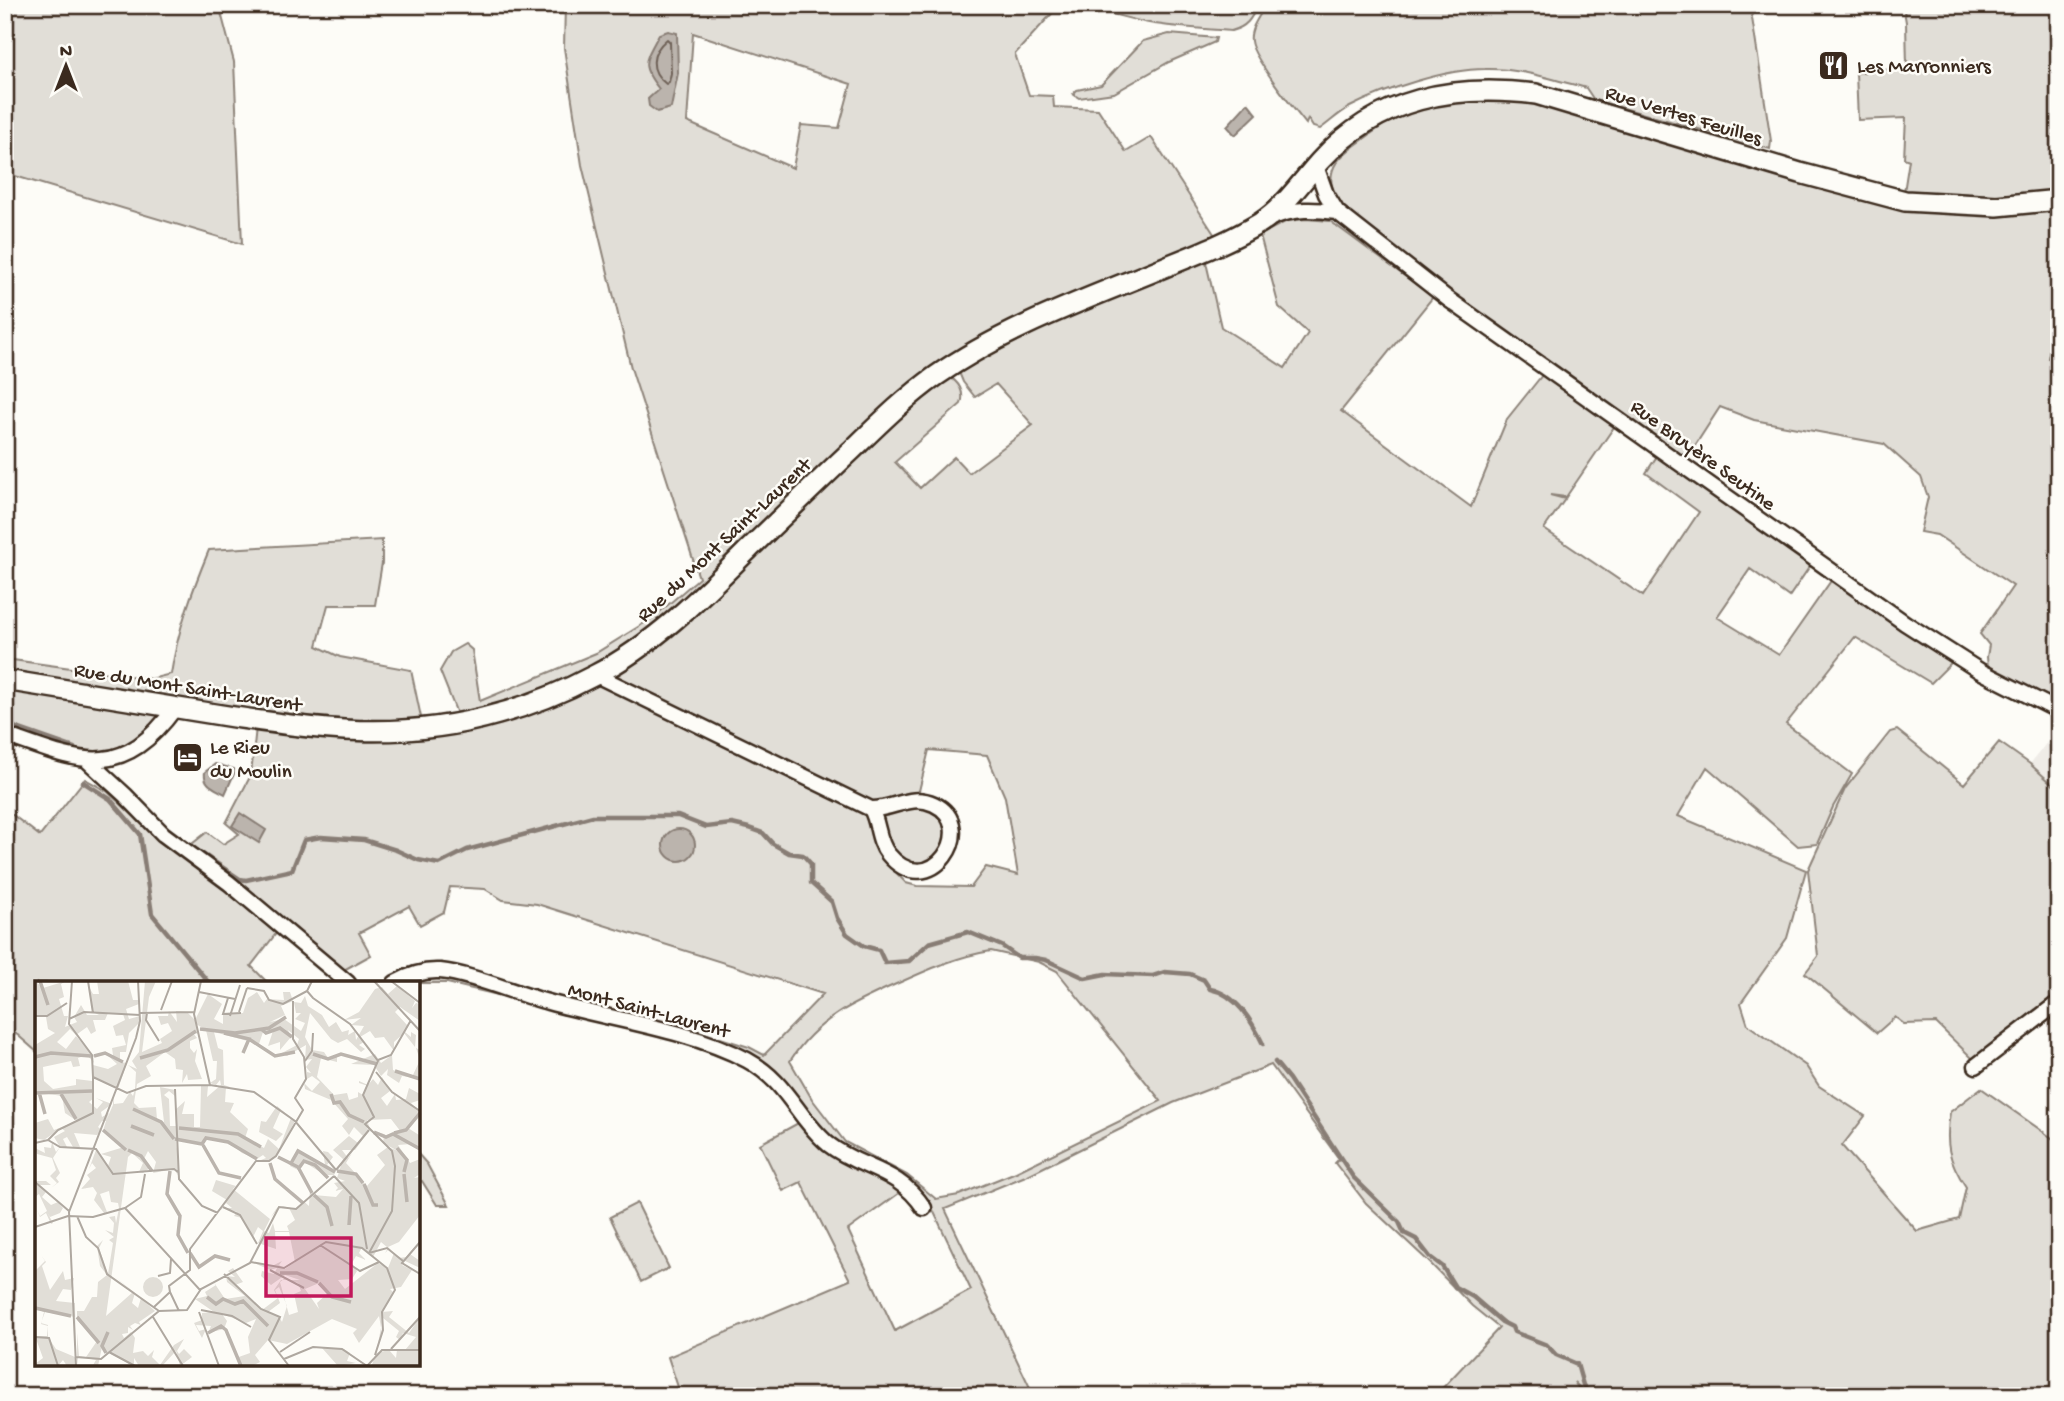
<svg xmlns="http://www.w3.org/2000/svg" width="2064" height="1401" viewBox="0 0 2064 1401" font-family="'Gochi Hand',sans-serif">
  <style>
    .built { fill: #efece7 }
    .green { fill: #e1ded7; stroke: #8e847a; stroke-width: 2; fill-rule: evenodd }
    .water { fill: #bbb4ad; stroke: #887d74; stroke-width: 2 }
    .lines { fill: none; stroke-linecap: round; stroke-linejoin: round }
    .shore { stroke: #6e6157; stroke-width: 2 }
    .stream { stroke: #887d74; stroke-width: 4.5 }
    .street-casing { stroke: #3b2a1e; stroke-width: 19 }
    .secondary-casing { stroke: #3b2a1e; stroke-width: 24 }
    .street { stroke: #fdfcf7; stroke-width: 14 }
    .secondary { stroke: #fdfcf7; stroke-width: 19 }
    .labels { text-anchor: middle; stroke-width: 5; stroke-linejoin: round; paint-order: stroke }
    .poi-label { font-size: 21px; fill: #3b2a1e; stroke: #fdfcf7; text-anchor: start }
    .street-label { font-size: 21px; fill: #3b2a1e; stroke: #fdfcf7 }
    .inset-river { fill: none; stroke: #bbb4ad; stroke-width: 3.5 }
    .inset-road { fill: none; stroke: #afa8a0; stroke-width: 2 }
    .view { fill: #c2185b; fill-opacity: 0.15; stroke: #c2185b; stroke-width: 3.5 }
    .inset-edge { fill: none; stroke: #3b2a1e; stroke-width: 3.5 }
  </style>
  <rect width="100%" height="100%" fill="#fdfcf7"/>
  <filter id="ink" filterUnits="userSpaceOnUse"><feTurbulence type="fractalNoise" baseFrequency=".0143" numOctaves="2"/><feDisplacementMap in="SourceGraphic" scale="14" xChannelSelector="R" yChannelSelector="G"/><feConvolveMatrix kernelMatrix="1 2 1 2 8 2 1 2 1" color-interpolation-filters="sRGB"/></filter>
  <g filter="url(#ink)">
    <path class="built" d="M2059,727V790L2030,764Z"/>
    <path class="green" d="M5,5H219L234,62L242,244L5,173Z
      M565,5H1258C1251,19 1247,27 1231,31C1202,28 1172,28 1144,22C1116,16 1085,4 1057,8L1015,54L1029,95L1053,96L1054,107L1098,109L1126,152L1151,137L1216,237L997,333L702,585L617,655L535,694L458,716L440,671L451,652L465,644L472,650L480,701L596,653L654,617L699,578L631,368L582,165L564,48ZM693,33L851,84L839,128L801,125L793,168L687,122Z
      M1266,5H1750L1771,141L1770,149L1594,100L1586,88C1553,79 1519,68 1485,69C1446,69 1385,89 1350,107C1339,113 1330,122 1320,129L1313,127L1308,119L1306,124C1294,109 1252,57 1251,41C1249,29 1260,15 1266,5Z
      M1903,5H2059V192L1997,197L1904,192L1909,160L1904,158L1906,118L1858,120L1856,73L1907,67L1906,22Z
      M1169,34L1216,38L1215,42L1169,62L1114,93L1079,98L1073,94L1077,90L1101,85L1143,41Z
      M1508,94L1814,183L2059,208V301L2048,358L2059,361V703L1988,667L1987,657L1989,645L1980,634L2013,586L1937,535L1920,532L1928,497L1921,477L1884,444L1754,420L1720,407L1685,461L1367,234C1354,220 1335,206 1332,187C1328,165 1341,156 1357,144C1371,134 1386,121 1402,115C1436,100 1472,98 1508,94Z
      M1306,219L1330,221L1433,297L1341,411L1471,507L1507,419L1543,374L1616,424L1566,497L1550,495L1565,499L1544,529L1643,596L1699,512L1646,473L1659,453L1812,563L1789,597L1750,569L1717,617L1779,655L1833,578L1954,660L1931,683L1855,637L1786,724L1852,774L1833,807L1817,844L1798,846L1707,767L1678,816L1806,870L1787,938L1741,1003L1748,1025L1806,1066L1819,1086L1865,1116L1842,1146L1917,1231L1959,1219L1966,1187C1948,1160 1945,1144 1950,1112L1981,1088L2059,1143V1396H1588L1574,1382L1584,1396H1435L1499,1328L1472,1306L1428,1261L1366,1203L1335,1163L1339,1159L1271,1065L1173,1103L1028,1175L945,1209L1034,1396H681L668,1357L850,1280L801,1182L783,1191L760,1144L802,1121L902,1191L848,1230L895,1331L971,1290L933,1210L920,1196L835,1144L767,1068L503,983L701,1032L749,1047L764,1055L823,994L537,904L503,900L485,889L450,887L444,912L420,925L409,906L359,933L371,955L342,971L278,931L251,966L268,983H37V1052L5,1024V809L40,836L85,779L107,791L146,828L188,847L207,832L223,844L239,834L226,823L251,775L256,727L364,738L582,688L948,376C959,382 965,392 961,404L895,462L920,488L954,457L969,473L1033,425L996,384L975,397L963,382L958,370L994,349L1205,258L1221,327L1285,368L1308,333L1279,307L1260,235L1287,221ZM929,750L987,755L1005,797L1018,875L986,867L971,887L917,886L906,883L886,862L874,841L871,818L861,810L902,794L918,795ZM991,951L1039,962L1057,971L1161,1101L1016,1172L959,1195L936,1199L907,1175L845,1142L812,1099L790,1061C818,1017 858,1001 903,981C932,968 959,956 991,951Z
      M382,540V563L375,605H328L317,646L340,657L411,670L422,722L317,721L5,672V659L151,679L171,674C178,629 192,591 209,550Z
      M5,680L175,708L149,737L88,761L5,735Z
      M1897,730L1964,784L1999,742L2030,764L2059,790V995L2048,1006L1975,1061L1936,1023L1904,1024L1895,1017L1877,1033L1805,973L1818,956L1808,870L1845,789L1890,732Z
      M924,805C946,816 957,849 929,862C925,864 918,865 913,865C891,851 886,845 880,819L888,810Z
      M444,976L536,1004L447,983H402L414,979Z
      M418,1154L427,1164L449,1205H437L422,1181L418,1183Z
      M637,1203L669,1268L641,1282L610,1217Z"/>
    <path class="water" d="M668,31L677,33L678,73L671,108L657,112L649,106L648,99L659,89C639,64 645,61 659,34Z
      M1248,103L1257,114L1235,135L1227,126Z
      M215,764L234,769V774L225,794C215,788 203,785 205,772Z
      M240,813L266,830L259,843L232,826Z
      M663 845a16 16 0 1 1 32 0a16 16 0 1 1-32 0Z"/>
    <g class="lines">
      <path class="shore" d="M667,39L670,42L671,73L669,82L666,84C649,71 650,53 667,39Z"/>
      <path class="stream" d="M5,724L74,748
        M83,782L110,799L140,834L152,914L209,983
        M197,850L240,879L246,880L292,870L304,840L321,837L364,840L396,850L418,860L439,864L467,850L593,816H678L706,827L732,824L749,828L763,833L773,844L789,853L803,855L811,864V883L832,902L837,918L847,934L864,946L879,950L885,963L909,961L929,943L968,932L1002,946L1019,958H1035L1046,960L1085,978L1105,974L1153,976L1165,972L1190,974L1204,980L1210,989C1236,994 1252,1021 1263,1044
        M1275,1062L1289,1079L1353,1177L1399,1222L1404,1233L1416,1239L1430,1257L1442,1266L1455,1287L1473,1297L1502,1322L1512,1327L1514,1332L1547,1345L1556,1355L1577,1364L1583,1385L1591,1396"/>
      <defs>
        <path id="street" d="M1316,166L1326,194L1337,212L1448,299L1905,623L1980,671L2059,711
          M1273,217C1295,208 1314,209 1337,212
          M596,675L871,809C893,810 910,793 934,804C981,826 930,905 888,854C877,840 879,823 871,809
          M5,735C79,761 120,783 175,708
          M88,761L125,795L163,834L229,883L348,983
          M395,983C409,975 423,970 440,971C471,974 517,994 548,1002C612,1020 688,1029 747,1060C788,1082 796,1117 828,1144C861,1170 898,1168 924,1208
          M1976,1066L2059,1002"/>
        <path id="secondary" d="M5,680C77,691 149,703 221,715C319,730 400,742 498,714C531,705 565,691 595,675C655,644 703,595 750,548C783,516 817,483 851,451C878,425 905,398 936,376C1007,326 1093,297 1172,264C1202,252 1232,240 1260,223C1284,208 1301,182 1320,161C1378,97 1454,84 1536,94L1800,173L1905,201L1997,206L2059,200"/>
      </defs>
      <use href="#street" class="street-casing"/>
      <use href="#secondary" class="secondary-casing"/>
      <use href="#street" class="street"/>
      <use href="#secondary" class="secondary"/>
    </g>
  </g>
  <defs>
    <symbol id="restaurant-square" viewBox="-11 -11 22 22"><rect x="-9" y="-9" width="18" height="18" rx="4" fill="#3b2a1e" stroke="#fdfcf7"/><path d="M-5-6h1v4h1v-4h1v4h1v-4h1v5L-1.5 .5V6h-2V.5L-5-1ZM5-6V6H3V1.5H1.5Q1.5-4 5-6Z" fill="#fff"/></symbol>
    <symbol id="hotel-square" viewBox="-11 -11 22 22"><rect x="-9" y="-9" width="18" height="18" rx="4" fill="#3b2a1e" stroke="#fdfcf7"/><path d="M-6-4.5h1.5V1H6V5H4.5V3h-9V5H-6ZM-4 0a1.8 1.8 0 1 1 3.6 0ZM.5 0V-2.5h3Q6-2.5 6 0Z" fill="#fff"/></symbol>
  </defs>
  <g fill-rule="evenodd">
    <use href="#restaurant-square" x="1816" y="48" width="35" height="35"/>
    <use href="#hotel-square" x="170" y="740" width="35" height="35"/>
  </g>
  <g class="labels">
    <g class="poi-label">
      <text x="1857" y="72">Les Marronniers</text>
      <text x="210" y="753">Le Rieu<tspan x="210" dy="24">du Moulin</tspan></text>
    </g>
    <g class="street-label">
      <text transform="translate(1684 114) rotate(17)" y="7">Rue Vertes Feuilles</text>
      <text transform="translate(1704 454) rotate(36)" y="7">Rue Bruyère Seutine</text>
      <text transform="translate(723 539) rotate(-43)" y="7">Rue du Mont Saint-Laurent</text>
      <text transform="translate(188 686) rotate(9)" y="7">Rue du Mont Saint-Laurent</text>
      <text transform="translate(649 1009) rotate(15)" y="7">Mont Saint-Laurent</text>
    </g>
  </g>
  <g transform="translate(35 981)">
    <rect width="385" height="385" fill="#fdfcf7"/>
    <path d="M0,0L8,7L31,0L26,3L29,16L24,18L29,35H33L30,46L42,41L39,36L46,24L52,34H64L58,31L54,6L58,13H64L62,0H93L98,19H104V23L91,28L94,38L105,35L104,42L94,52L91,71H85V81L92,82L83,108L58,95L59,117L54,121L62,128L68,121L61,117L77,123L66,131L67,136L74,132L71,140L78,124L79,111V123L88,122L95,111L98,115L100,108L101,91L93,84L102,88L97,80L104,71L110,0H121L114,16L107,71L127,62L125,58L137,50L133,42L126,44L123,35H133L134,30L142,41L141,30L152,31L160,39L173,13L187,23L179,38L188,43V34L208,32L213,17L222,11L229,22L232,18L249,19L248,11H255L258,20L246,25L250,34L235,41L249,38L266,50L270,42L260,38L266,32H261L259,21L266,22L270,15L273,25L287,34L294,46L301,41L307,51L314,49L313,54L320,50L321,59L329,45L316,44L326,37L309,39L324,31L340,8L347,6L353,13L362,5L380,20L377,27L381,22L385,23V40L365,26L360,31L373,45L370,51L376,56V51L381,54L380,66L369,52L359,61V70L349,56L340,57L335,50L325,56L338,70L329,61L324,64L330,68L326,71L312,58L303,62L296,58L275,32L270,56L277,69L289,71L293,77L302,75V81L286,77L282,96L299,114L312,112L314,119L323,116V111L328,114L333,105L324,102V100L333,104L338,98L343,104L347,96L355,110L346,117L352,125L360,113L361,119L371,118L374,107L385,113V119L376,122L383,129L385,125V131L373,147L384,154L385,170L376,163L363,164L375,182L385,178V193L379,197L385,196V234L364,261L353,266L364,277L371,276L385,260L375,273L385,280V287L368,279L367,284L377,289L366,306L355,308L359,312L347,331L358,330L354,336L374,352L385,336V385L337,384L347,352L344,335L324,362L318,352L322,348L297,338L252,363L233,359L220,374L225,381L217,385H206L201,377L215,372L213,356L221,338L211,342L187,333L192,340L189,348L173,352L176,345L161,344L164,350L171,348L167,357L159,342L167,339V332L179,331L160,318L172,315L170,311L181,304L178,300L190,318L210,315L192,301L191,295L200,296L193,290L198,287L208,301L200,304L227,329L243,317L239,309L246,299H265L250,294L236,304L226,295L227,290L239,293L242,287L235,289L217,281L221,263L217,281L237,285L247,280L244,284L250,288L260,281L254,251H240L241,268L223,262L228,250L223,246L218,256L207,237L199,235L202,231L188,227H197L191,222L189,224L187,228L184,230L189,224L192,219L177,210L181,199L201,205L207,197L202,204L198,208L235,238L229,250L234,252L238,242L240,250H254L252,245L260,239L254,227H244L236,236L241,228L243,226L248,225L260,228L268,223L257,210L274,225L275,208L278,213L296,198L279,214L301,216L308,208L300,210L303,207L299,202L310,200L302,197L308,178L298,169L314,155L323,162L329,156L319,146L314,154L307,145L313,138L296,119L270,108L269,102L277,110L285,101L277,95L272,98V91L276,92L271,86L277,78L270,79L271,64L252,75L245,73L262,64L264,58L253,49L256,56L245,69V61L233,65L238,50L228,51L224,63L179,51L183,67L188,69L189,104L195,106H191L190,121L199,122L195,131L213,148L210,157L229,167L233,158L244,168L256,137L246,129L238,147L248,153L241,160L224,151L226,140L231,141L242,125L260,140L242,174L234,181H231L226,179L231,177L228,174L222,178L207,172L193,161L172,157L167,163L141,159L144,187V196L139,188L118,192L121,181L113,170L109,178L115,187L108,192L104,191L108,182L97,172L93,176L71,335L98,311L79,295L100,312L97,322L103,327L106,317L120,330L104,341L106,344L100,342L95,345L98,349L93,346V352L87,353L89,357L96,351L100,357L98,372L108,370L113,375L119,369L117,376L125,384L139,364L149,358L142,370L144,373L149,368L157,376L145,385L141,370L127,385H104L99,377V385L74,372L66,378L71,373L67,366L63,385H46L58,384L61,379L51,377H43L42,385V352L44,375L51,376L62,360L42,339V330H49L57,316H62L63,301L72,294L65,285L62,265L68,259L64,267L73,293L78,262L74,259L79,256L70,249L78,252L79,242L74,236L80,235L81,242L84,227L83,222L76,221L74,210L65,213L72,231L61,236L69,232L59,219L62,212L58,206L46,208L55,198L52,194L61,187L57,182L54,188L61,169L73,185L76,176L66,173L89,166L68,150L71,140H67L63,146L67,149L62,154L39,152L45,166H38L32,156L28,158L32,166H25L18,177L25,192L21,197L24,201L16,207L22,202L15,195L21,189L17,177L2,173L0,167L10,172L9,166L16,167L17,161L21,171L25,166L19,156L30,150L26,147L9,159L0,157V142L13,138L19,149L42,140L30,132L27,115L0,111V64L20,52L13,48L11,36H0ZM73,32L88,33L90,39L78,45L81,55L88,54L91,64L77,67L78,74H58L41,55L31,68L22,61L35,48L41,54L52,46L56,53L61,50L58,39H70ZM161,43L171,49L178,80H182L181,98L175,102L181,104L185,99L186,104L172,116L173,105H166L165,146H159V133H147L150,120L140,129L141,145H135L134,118L129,114L134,110L140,115L141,127L140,109L125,106L129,141L122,138L121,126L104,127L99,122L102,103L116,95L111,85L130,71L140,78L141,88L148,89L147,102L152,93L153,99L167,98L160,80L162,68L159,72L155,67V60L162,57L158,52L164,53ZM70,72L82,83L73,88L58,84L57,100L41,98V104L18,108L9,100L8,86L36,80L38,86L45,85L43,77L52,74L59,82L58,76ZM356,138L366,151L352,155L349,153L341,151L338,154H349L348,162L363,170L353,166L342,174L350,184L332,205L311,182L317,172L313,177L307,169H320L334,150L331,145L336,151L332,139ZM346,261L353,267L350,272L354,268L359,272L353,287L343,282L310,308L303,299L317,298L322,290L317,282L321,275L331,279L324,272L327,266L338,276ZM249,298L263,302L266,310L259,313L263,331L254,334L245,301ZM284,302L293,312L282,322L284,328L270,308ZM244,306L252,325L247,341L244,335L233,331L245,322L240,309ZM348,337L364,350L361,356L365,359L368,352L381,356L370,369H362L361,377L354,369L341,372ZM381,67L385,69V98L367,95L364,102L352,94L353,88L346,95L339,84L316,83L340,73L346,82L357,74L358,89L377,96L385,79ZM263,170L290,184L288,170L293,171L298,176L292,184L301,190L299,194H290L269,181L263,189L255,185ZM0,200H11L16,204H4L11,211L7,216L16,224L23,221L28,227L25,232L30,230L15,236L12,231L18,242L16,243L11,232L5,236L2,229L5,235L12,230L4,213L0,216ZM6,274L11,281L7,285L15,309L28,290L30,299L39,297L36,309L28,308L21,320L40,322L41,385H32L28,379L23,385L0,383L8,377L0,355H12L13,345L6,343L9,331L0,327V290L10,280ZM10,331L40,336V376L21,368L13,356V344L6,342ZM108 306a10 10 0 1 1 20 0a10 10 0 1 1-20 0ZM287,367L309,368L315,372L312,380L321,382L303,385Z" fill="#e1ded7" fill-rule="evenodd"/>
    <path class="inset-river" d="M5,0L13,24M165,48L200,52L234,47L251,36M226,48L231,52L245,47L257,56M189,52L214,58L208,72M214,58L240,75L260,71M278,73L293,78L306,73L342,83M59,75L70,72L88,81M0,76L16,72L56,75M105,77L133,69L161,50M360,90L385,98M4,111L10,133M0,112L57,110M26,113L41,138M296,113L299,122L305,121L314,134L329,141M98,128L126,141L139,158M96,145L119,154M144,147L203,153L226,166M68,149L91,169M339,151L351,156L358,153L385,168M359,152L371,149L385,132M140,158L167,163L171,157L193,161L222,178M168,164L184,192L206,197M362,167L372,179L369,191M93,169L106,175L117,190M243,176L263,186L277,212M235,182L240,198L268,222M255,184L263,170L300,191M264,187L269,180L280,184L293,197M135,190L132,213L145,235L143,254L153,272M302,190L321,193L328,202M369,193L372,221M329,203L338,224H343M279,214L292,226L297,245M314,244L316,215M155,272L164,286L180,275L195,279M245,292H262L283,301M284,302L297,316L316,321M172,316L181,323L188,318L200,323L208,320L233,345M0,327L36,335M42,336L64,362M173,352L186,345L191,349L206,385M71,372L67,365L73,351"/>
    <path class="inset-road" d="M37,0L34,43L57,74L58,96L92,112L111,105L175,104L219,111L260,140L301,189M53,0L58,32M166,0L159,33L175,104M277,0L272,10L278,17L315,43L343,80L328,114L339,136L330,143L357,170L360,185L357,230L334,272M339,0L385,50M356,0L385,22M212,7L229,10L234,19L248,23L272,10M164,11L200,18M193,17L188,33L206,32M126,29L137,0M204,31L212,7M105,32L159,31M112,32L111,39L124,60M0,35H12L32,22M195,35L205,4M34,38L49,31L105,34M343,79L356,74L376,39M270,80L277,70L278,52M341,91L357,111L385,130M140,108L144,198L167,225L183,232M13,159L23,149L58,132V96M0,162L13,159L25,166L61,168L78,193L139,188L143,191M301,189L334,149M299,195L324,222L332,268M0,201L34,230M188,226L205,234L222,263M90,227L106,216L110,193M42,235L51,256L63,267L72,293L124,330M0,246L33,235L58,236L90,227L165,309M385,261L367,282L385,293M285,264L325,290L344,281M334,272L352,267L368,280M216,281L249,287L291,261L327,267L352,287L360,309L347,331L348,349L340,374M235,289L269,307M189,293L226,328L245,336L234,359L254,385M123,295L135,292L136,278M135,311L134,305L155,289V268L221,180H234L241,175L268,129L260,117L271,98L269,76L258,58V20M135,311L144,330M119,326L135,311M166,329L197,335L216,346M164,331L184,385M118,336L148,385M0,356L14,357L23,385M356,368L385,336M74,371L100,385M245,371L275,351M41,376L66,378L124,330L152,329L166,308L215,282L244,226L261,228L299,195M249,378L278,366L307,368L332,385M41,385L34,231L101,57L105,40L103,0M332,385L347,369H385"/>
    <path class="view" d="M231,257H316V315H231Z"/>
    <rect width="385" height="385" class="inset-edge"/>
  </g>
  <rect width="2064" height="1401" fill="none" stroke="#fdfcf7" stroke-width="28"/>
  <rect x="14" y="14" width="2036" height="1373" fill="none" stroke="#3b2a1e" stroke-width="2.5" filter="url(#ink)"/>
  <g transform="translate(66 66)" stroke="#fdfcf7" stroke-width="5" paint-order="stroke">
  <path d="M0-5L12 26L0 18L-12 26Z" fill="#3b2a1e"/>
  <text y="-10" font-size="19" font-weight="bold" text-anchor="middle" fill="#3b2a1e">N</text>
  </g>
</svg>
